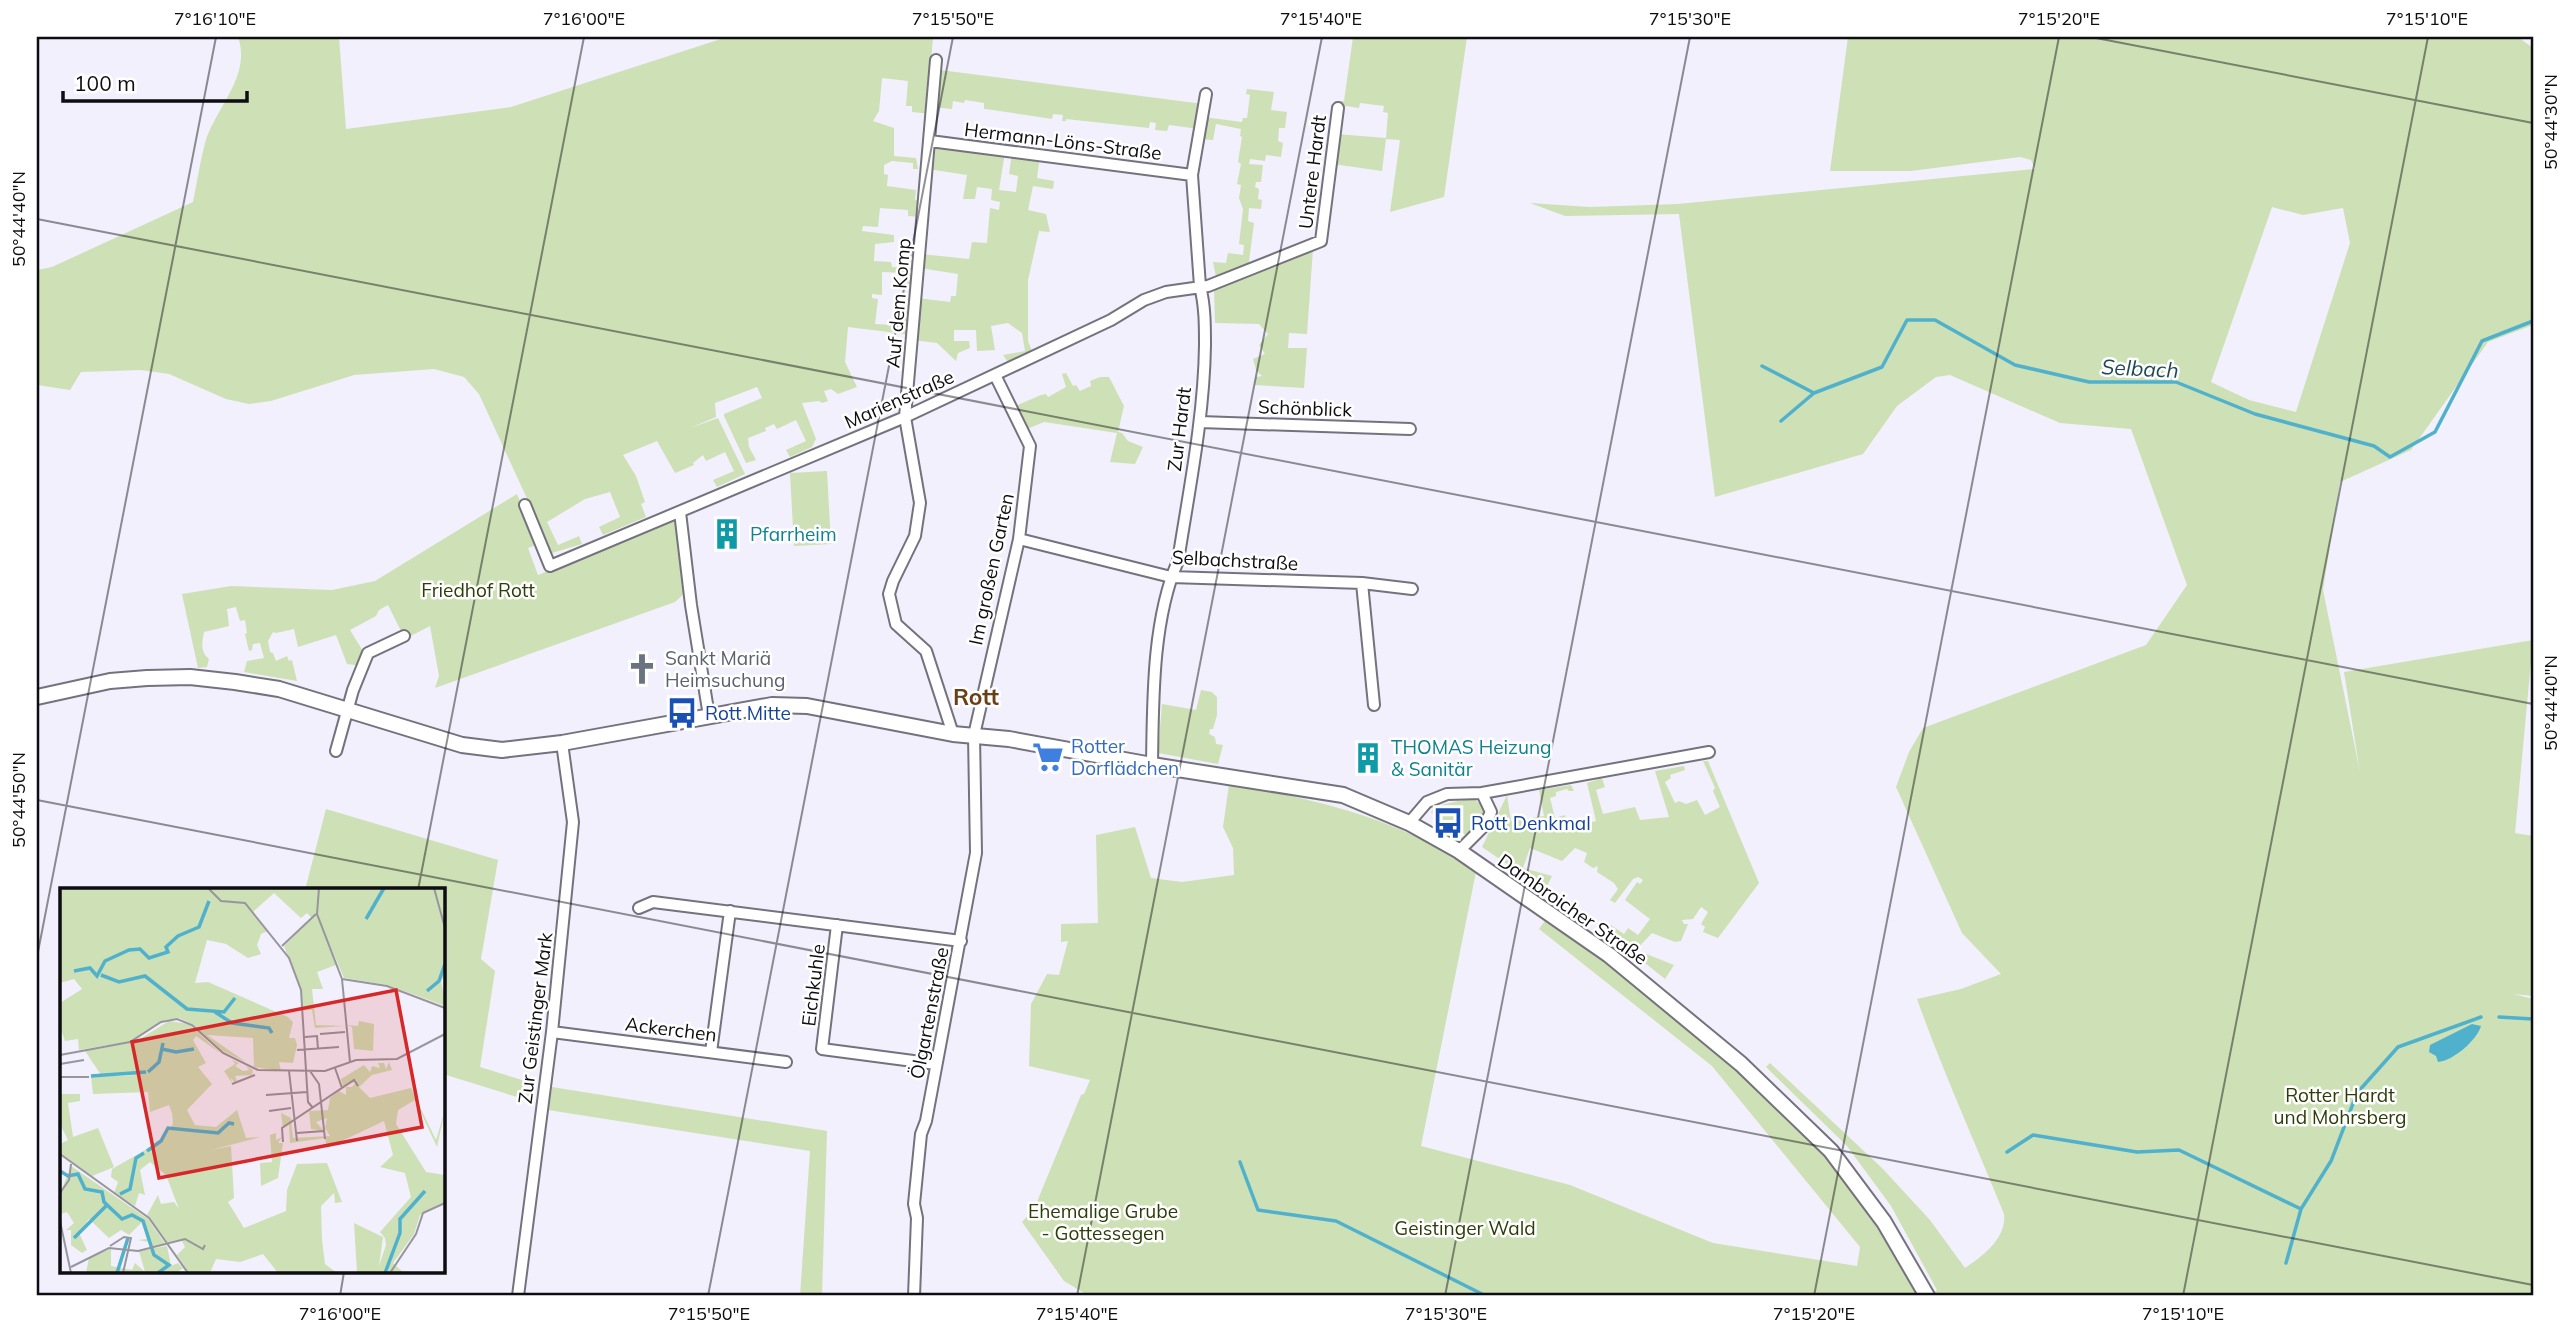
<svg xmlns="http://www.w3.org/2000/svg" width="2570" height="1333" viewBox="0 0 2570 1333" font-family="Mulish,sans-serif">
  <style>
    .green { fill: #cee0b5; fill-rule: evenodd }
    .water { fill: #50b1cc }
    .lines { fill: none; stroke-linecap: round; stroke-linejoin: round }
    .stream { stroke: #50b1cc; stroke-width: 3.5 }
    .minor-casing { stroke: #74727c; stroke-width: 14 }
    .tertiary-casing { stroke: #74727c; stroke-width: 18 }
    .minor { stroke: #fff; stroke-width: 10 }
    .tertiary { stroke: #fff; stroke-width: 14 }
    .ticks { fill: none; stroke: #0e0d11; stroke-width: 2; stroke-opacity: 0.45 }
    .labels { text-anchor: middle; stroke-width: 5; stroke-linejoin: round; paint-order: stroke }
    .street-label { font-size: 19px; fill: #0e0d11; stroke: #fff }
    .culture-label { font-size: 19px; fill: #0d838f; stroke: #fff; text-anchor: start }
    .park-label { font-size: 19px; fill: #2c3d08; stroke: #fff }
    .worship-label { font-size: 19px; fill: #5b616d; stroke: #fff; text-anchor: start }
    .transit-label { font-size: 19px; fill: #164399; stroke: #fff; text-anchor: start }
    .shop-label { font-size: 19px; fill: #366cbe; stroke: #fff; text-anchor: start }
    .water-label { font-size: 21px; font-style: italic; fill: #1f4956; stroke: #fff }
    .quarter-label { font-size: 23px; font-weight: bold; fill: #693f16; stroke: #fff }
    .inset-river { fill: none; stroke: #50b1cc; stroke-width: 3.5 }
    .inset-road { fill: none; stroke: #97959e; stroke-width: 2 }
    .view { fill: #d62828; fill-opacity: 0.15; stroke: #d62828; stroke-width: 3.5 }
    .inset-edge { fill: none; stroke: #0e0d11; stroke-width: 3.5 }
    .neatline { fill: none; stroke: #0e0d11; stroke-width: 2.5 }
    .ticks-label { font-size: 18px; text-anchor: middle; fill: #0e0d11 }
  </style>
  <rect width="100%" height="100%" fill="#f2f0fc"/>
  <path class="green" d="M238,37H339L346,129L511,107L727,37H933L931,62L940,70L1203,104L1199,129L1169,125L1167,131L1155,130L1156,123L1150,122L1149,128L1066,119V121H1062L1063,115L1053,114L1052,119L986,109H984V103L965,100L964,103L953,101L952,109L933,107L932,114L912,112V106H906L908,81L882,78L879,111L873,121L894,128V156L916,158L918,169H913V163L892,161L884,165V174L888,175L887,186L916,190L915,200L923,202L922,217L908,216V210L880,208L878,227L863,226L862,231L894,235V242L875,244L874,261L891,262L892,267L919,269L917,285L905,284V273L882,272V295L872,294V298L878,299L875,324L894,325L897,315L894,314L895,311L915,312L913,335L848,327L845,362L857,387L838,394L831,389L824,391L828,401L822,403L819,401L802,403L816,439L812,447L790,457L786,450L806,441L796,420L777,429L774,424L765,428L766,431L748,438L749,447L756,460L746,463L724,416V414L762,398L757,387L715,403L716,417L690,428L718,418L745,474L717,487L713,480L734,471L725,452L706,461L703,455L693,463L694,465L675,473L657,441L623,455L636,476L645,502L641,504L646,517L603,535L599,527L620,517L610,492L585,499L547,522L558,545L579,536L582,544L552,553L479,394L464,377L434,369L354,375L271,401L249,404L226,399L169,374L141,370L81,372L70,390L37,385V270L52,267L193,202C197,182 200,162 205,143C215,108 252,76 238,37Z
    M1353,37H1467L1444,197L1390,212L1400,140L1386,139L1382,171L1333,164L1336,134L1386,138L1388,113L1383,112L1384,106L1360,103L1359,108L1339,105V101H1344Z
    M1848,37H2518L2533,48V325L2488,342L2411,450L2340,482L2323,590L2360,772L2344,672L2533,640L2515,833L2533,836V996L2514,994L2533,999V1296H1934L1932,1294L1937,1290L1891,1206L1847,1146L1766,1067L1770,1063L1882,1168L1930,1220L1965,1268C1983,1256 2007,1238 2004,1214C1975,1142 1943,1072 1917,999L1961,989L2001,974L1962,933L1896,787L1909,752L1923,728L2146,645L2187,585L2131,429L2060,423L1950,375L1936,377L1897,406L1863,454L1715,497L1679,214L1565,216L1530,203L1590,207L1678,204L2035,169L2031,160L2020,157L1911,171H1830ZM2272,207L2303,215L2343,208L2350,243L2296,412L2249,400L2211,382Z
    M1247,89L1274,92L1271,110L1287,112L1285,128H1279L1278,141L1283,143L1281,157L1266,155L1265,161L1250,159L1249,164L1263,165L1261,182H1256L1255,187L1259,189L1258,199L1262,200L1261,209L1249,208L1248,221L1254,223L1248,269L1217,282L1213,262L1226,263L1228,253L1243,255L1244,245L1239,244L1243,209L1239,198L1241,185L1237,184L1241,164L1238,162L1242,137L1240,136L1241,129L1216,124L1213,140L1200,139L1203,117L1242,122L1243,118H1247L1250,95L1246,94Z
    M931,143L1005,152L999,190L1016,192L1018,176L1009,174L1012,153L1040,156L1037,178L1054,181L1053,189L1033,186L1028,210L1046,214L1050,232L1039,231L1028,280V341L1034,356L1011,367L1003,355L1025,351L1022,333L1008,323L991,326L995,350L977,351L976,330H954V341H969L970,348L958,353L956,361L937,343L913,340L917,298L950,302L951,296H956L958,274L920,268L921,254L969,259L972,242L987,243L990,208L999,210L1000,202L991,200L992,189L977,187L975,199H963L967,175L928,169Z
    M1313,249L1307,334L1289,333L1288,348H1307L1304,388L1255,385L1256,377L1262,376L1256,370L1253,359L1265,354L1259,345L1268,334L1259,324L1215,323L1214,289Z
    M1066,373L1073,386L1076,385L1080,391L1091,386L1090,381L1100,377H1109L1124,406L1118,432L1122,433L1128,441L1143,447L1135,464L1110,462L1117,433L1044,422L1022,431L1011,408L1041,395L1046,394L1048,397L1066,387L1062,374Z
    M827,471L831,544L794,546L790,473Z
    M517,494L538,544L528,548L538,575L672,520L679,525L685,593L675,602L435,688L439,676L430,626L405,639L388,605L379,610L376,616L350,630L366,656L362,666L347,664L336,635L298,647L294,629L276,633L273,632L268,641L270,652L273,653L276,661L287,656L289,661L292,660L297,681L244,672L247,661L264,658L260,643L253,644L252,650L249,651L245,634L247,633L245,620L240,621L236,607L227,609L229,626L204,632C202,643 200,651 209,659L207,667L198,668L182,594L231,586L332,590L375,581Z
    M1201,690L1212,692L1217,697V715L1213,729H1210L1209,734L1215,737L1216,744L1223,745L1218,764L1158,753L1162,704L1196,710Z
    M1703,761H1708L1759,883L1718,938L1703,932L1705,927L1701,924L1708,912L1701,907L1693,919L1682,920L1684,924H1688L1681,941L1675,942L1652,933L1632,954L1605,934L1611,925L1624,934L1628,928L1638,935L1650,919L1625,900L1637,882L1640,884L1643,880L1638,877L1633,879L1615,903L1610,900L1618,889L1614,883L1597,872L1598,866L1593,868L1584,862L1587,853L1575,848L1562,861L1530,848L1523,868L1552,876L1545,890L1482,847L1507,795L1511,821L1544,816L1539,790L1571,785L1574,791H1569L1567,789L1556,792V796L1550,798L1555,818L1565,815L1568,828L1596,821L1587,783L1602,778L1605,787L1596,790L1603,814L1635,807L1640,820L1669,817L1655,771L1684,766L1685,770L1670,775L1671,778L1665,782L1675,803L1679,801L1686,804L1697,800L1705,815L1720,807L1713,791L1715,788Z
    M1229,784C1318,800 1401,818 1476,872L1421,1146L1570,1185L1713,1243L1857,1266L1860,1247L1712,1066L1539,929L1547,918L1625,973L1775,1102L1828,1159L1885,1239L1918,1296H1089L1064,1281L1022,1222L1034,1209L1081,1095L1084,1094L1090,1080L1029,1066L1031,1004L1047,974L1059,975L1068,941L1061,942V924L1098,923L1096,835L1135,827L1151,878L1182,882L1234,875L1233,848L1223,827Z
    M1472,798L1481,804L1484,812L1477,826L1466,835L1439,819L1431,812L1436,806Z
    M326,809L498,860L481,959L495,971L480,1067L535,1084L533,1102L443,1074V890H305Z
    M1644,953L1674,965L1665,979L1640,959Z
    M552,1087L827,1131L822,1296H800L810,1151L548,1110Z"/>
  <path class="water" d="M2472,1024L2481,1026C2477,1040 2453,1061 2438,1062L2436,1056L2429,1052L2430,1045Z"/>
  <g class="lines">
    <path class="stream" d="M1762,366L1814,393L1882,367L1907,320H1935L2015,365L2089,382H2176L2255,414L2374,446L2390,457L2435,432L2482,341L2533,321
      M1781,421L1814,393
      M2499,1017L2533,1019
      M2007,1152L2033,1135L2137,1152L2179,1150L2301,1209
      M1240,1162L1258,1210L1336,1221L1486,1296
      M2286,1263L2301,1209L2331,1161L2357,1093L2398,1047L2481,1017"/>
    <defs>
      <path id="minor" d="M936,60L905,417L920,503L915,536L893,581L889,594L896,624L926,651L953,734
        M930,141L1192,175
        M1200,422L1410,429
        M525,505L550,566L905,417L1111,320L1144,300L1166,292L1208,286L1321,241L1338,108
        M680,512L691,605L709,716
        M1019,539L1171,577L1362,583L1412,589
        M1362,583L1374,705
        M336,751L353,690L368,653L404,636
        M1152,765C1153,702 1152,620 1178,561C1189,490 1204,418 1205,345C1205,325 1205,306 1200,286L1192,175L1206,94
        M1482,793L1709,752
        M1409,823L1427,802L1447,794L1482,793L1491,812L1484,826L1459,851
        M639,908L653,902L961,941
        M837,925L822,1049L936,1064
        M552,1032L786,1062
        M711,1052L730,911
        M518,1296L552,1032L573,822L562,743
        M914,1296L917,1218L914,1204L921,1134L926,1121L976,853L974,735L1019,539L1030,446L995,375"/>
      <path id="tertiary" d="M37,697L110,681L147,678L190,677L235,682L279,689L462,745L502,750L562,743L772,705L807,706L953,734L1009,739L1152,765L1343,795L1409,823L1459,851L1609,955L1741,1064L1831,1151L1884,1222L1927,1296"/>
    </defs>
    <use href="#minor" class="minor-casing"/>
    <use href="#tertiary" class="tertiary-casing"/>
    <use href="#minor" class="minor"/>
    <use href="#tertiary" class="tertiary"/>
  </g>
  <path class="ticks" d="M2091,37L2533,123M37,219L2533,704M37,800L2533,1285M418,890L584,37M37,957L216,37M340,1296L344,1272M708,1296L953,37M1077,1296L1322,37M1445,1296L1690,37M1814,1296L2059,37M2183,1296L2428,37"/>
  <defs>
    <symbol id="building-bare" viewBox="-9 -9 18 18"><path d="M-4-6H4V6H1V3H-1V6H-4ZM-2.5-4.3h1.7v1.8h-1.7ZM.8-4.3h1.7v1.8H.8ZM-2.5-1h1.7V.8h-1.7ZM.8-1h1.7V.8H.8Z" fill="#0f9aa8" stroke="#fff" stroke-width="2.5" paint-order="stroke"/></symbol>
    <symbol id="church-bare" viewBox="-9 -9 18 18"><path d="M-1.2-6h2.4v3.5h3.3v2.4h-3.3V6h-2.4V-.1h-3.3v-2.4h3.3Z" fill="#6b7280" stroke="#fff" stroke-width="2.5" paint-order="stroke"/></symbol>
    <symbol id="bus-bare" viewBox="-9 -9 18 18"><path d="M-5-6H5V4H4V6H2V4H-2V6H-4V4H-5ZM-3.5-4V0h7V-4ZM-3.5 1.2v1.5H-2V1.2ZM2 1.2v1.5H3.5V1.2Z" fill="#1a4fb4" stroke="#fff" stroke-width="2.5" paint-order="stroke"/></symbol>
    <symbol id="supermarket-bare" viewBox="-9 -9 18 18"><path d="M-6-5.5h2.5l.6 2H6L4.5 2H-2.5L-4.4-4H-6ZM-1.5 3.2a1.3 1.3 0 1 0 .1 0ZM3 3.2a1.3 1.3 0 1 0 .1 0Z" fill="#3f7fe0" stroke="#fff" stroke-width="2.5" paint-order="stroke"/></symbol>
  </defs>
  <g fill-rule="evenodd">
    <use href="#building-bare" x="705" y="512" width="44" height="44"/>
    <use href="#church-bare" x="620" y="647" width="44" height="44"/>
    <use href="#bus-bare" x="660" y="691" width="44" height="44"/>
    <use href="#supermarket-bare" x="1026" y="735" width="44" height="44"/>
    <use href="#building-bare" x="1346" y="736" width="44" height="44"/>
    <use href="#bus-bare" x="1426" y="801" width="44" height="44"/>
  </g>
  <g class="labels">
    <g class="street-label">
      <text transform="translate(1063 141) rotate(7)" y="7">Hermann-Löns-Straße</text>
      <text transform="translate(1312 172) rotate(-83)" y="7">Untere Hardt</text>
      <text transform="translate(898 303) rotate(-85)" y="7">Auf dem Komp</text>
      <text transform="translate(899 399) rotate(-24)" y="7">Marienstraße</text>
      <text transform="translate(1305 408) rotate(2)" y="7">Schönblick</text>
      <text transform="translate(1179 429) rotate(-83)" y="7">Zur Hardt</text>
      <text transform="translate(1235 560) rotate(3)" y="7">Selbachstraße</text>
      <text transform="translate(991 569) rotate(-78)" y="7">Im großen Garten</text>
      <text transform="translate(1573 909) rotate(35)" y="7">Dambroicher Straße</text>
      <text transform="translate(813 985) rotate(-83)" y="7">Eichkuhle</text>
      <text transform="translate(929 1013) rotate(-79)" y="7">Ölgartenstraße</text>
      <text transform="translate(535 1018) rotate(-83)" y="7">Zur Geistinger Mark</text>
      <text transform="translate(671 1029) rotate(7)" y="7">Ackerchen</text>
    </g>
    <g class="culture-label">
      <text x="750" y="541">Pfarrheim</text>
      <text x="1391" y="754">THOMAS Heizung<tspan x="1391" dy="22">&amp; Sanitär</tspan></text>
    </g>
    <g class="park-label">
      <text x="478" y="597">Friedhof Rott</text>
      <text x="2340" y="1102">Rotter Hardt<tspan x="2340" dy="22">und Mohrsberg</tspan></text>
      <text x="1103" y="1218">Ehemalige Grube<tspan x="1103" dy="22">- Gottessegen</tspan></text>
      <text x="1465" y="1235">Geistinger Wald</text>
    </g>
    <g class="worship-label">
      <text x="665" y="665">Sankt Mariä<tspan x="665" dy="22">Heimsuchung</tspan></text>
    </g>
    <g class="transit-label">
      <text x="705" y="720">Rott Mitte</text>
      <text x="1471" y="830">Rott Denkmal</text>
    </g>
    <g class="shop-label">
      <text x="1071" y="753">Rotter<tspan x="1071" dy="22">Dorflädchen</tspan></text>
    </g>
    <g class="water-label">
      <text transform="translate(2140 369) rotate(3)" y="7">Selbach</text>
    </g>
    <g class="quarter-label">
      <text x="976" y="705">Rott</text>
    </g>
  </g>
  <g transform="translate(60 888)">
    <rect width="385" height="385" fill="#f2f0fc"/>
    <path d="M7,0H385V87L381,93L385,113L383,117L327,97L284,90L257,27L276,77L257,84L263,101H252L256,137L284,138L255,140L252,122H243L241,101L224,58L252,30L247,25L241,30L214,5L193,24L208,43L201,46L197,57L201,66L188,70L166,56L147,52L135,95L148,94L228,129L233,134L229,150H235L237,157L233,175L219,174L221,183L194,179L193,150L147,147L186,174L158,161L132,136L119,130L105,132L73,153L19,162L18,151L5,153L0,139V115L22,101L14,91L0,95V3ZM109,133L129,136L160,165L136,148L133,152L146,175L138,179L152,196L127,222L135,237L156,239L177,222L186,250L201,249L151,262L171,258L174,310L168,314L184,340L226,323L227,302L237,276L267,275L282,314L275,315L274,305L261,318L262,352L265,376L277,385H218L203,366L180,374L156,371L150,385H129L117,367L125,359L122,353L108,355L87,327L98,307L101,316L114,314L119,321L106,287L90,274L80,282L85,307L79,305L75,318L54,305L58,294L51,289L52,281L101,253L113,236L112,225L109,217L90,224L88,204L33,206L31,189L78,187H41L25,163L75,154ZM299,133L314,136L313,163L294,161L292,139L286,137L298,138ZM172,172L179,175L175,178L183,183L189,182L186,178L193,182L192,187L175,188L177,193L174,194L171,190L172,195L164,183L175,176ZM329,174L332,182L312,187L299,199L310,210L351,200L376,252L385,222L377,259L355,212L338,222L336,236L366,284L385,287V314L360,327L354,346L333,375L344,385H297L294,335L323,349L319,378L326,357L325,350L320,344L351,309L345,285L320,279L333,267L324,233L267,260L265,250L230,255L229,236L223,240L221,225L231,230L233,250L270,248L265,240L267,230L256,234L264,243L251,241L249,223L268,222L270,210L279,203L286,207V199H292L297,193L283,199L281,191L304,177L310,184L312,178L320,180L318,175H324L326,181ZM0,206H20V213L8,215L13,249L38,240L54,279L32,288L0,265V256L8,252L0,236ZM216,245V252L222,249L218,255H223L218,290L201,298L200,275L212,274L210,247ZM11,278L88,331L106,357L91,360L89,354L78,352L87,351L82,334L69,347L61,342L49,350L29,331L19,345L27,362L22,365L11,357V342H6L14,335L7,324L0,326V306ZM107,358L111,378L118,375L123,380L116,385H26L29,370L51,361V378L72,382L75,375L85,384L79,363Z" fill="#cee0b5"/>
    <path class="inset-river" d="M306,31L324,0M14,83L30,80L37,88L45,73L69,62L80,61L89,70L108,64L106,59L118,48L139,39L149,13M41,87L59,94L85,88L127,121L164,124L175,110M367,103L379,93L385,76M155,124L172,135L209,140L212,145M102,161L116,164L134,161M88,184L99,174L103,155M31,188L86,184M87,263L101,253L108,240L158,245L169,235L174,236M0,283L8,288L18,286L25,301L42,304L44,314L62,331L72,327L83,333L94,367L109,377L98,385M60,306L70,301L76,270L84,265M14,350L47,317M57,385L68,350M325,385L340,345V331L365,303"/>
    <path class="inset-road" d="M148,0L161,13L185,15L229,70L241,102L248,214L253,220M259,0L257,26L282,91L290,174M374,0L385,40M222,58L256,26M282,91L327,98L385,120M260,146L285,144M245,149L257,148L258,161M237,162L279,159M0,167L70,154L101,134L117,131L132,137L163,165L198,182L265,183L296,172L337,171L385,146M0,176L24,172M275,180L282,200M229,183L237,253M250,183L259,196L265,251M0,189H29M172,196L195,187M206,207L247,204M209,223L231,220M237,245L264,243M223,254L222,240L294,192L298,198M0,266L89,330L128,385M0,305L9,292L11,276M0,333L11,385M50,358L64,349L71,350L63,385M11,379L49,360L78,363L125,351L143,361L145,357M330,385L356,346L363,325L385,315"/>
    <path class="view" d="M336,102L362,239L99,290L72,154Z"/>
    <rect width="385" height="385" class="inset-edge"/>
  </g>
  <rect width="2570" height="1333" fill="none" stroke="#ffffff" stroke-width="77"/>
  <path d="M63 91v10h184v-10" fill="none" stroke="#0e0d11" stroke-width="3.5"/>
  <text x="74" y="91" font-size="21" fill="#0e0d11" stroke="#ffffff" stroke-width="5" paint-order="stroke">100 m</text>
  <rect x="38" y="38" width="2494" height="1256" class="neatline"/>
  <g class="ticks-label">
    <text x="215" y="25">7°16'10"E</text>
    <text x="584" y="25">7°16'00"E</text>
    <text x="953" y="25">7°15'50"E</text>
    <text x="1321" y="25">7°15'40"E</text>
    <text x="1690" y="25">7°15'30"E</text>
    <text x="2059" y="25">7°15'20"E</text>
    <text x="2427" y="25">7°15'10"E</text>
    <text transform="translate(2551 122) rotate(-90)" y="6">50°44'30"N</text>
    <text transform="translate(19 219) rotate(-90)" y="6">50°44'40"N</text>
    <text transform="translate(2551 703) rotate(-90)" y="6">50°44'40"N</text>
    <text transform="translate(19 800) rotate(-90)" y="6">50°44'50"N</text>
    <text x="340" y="1320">7°16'00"E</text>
    <text x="709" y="1320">7°15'50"E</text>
    <text x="1077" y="1320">7°15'40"E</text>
    <text x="1446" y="1320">7°15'30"E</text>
    <text x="1814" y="1320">7°15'20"E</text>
    <text x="2183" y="1320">7°15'10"E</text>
  </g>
</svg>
